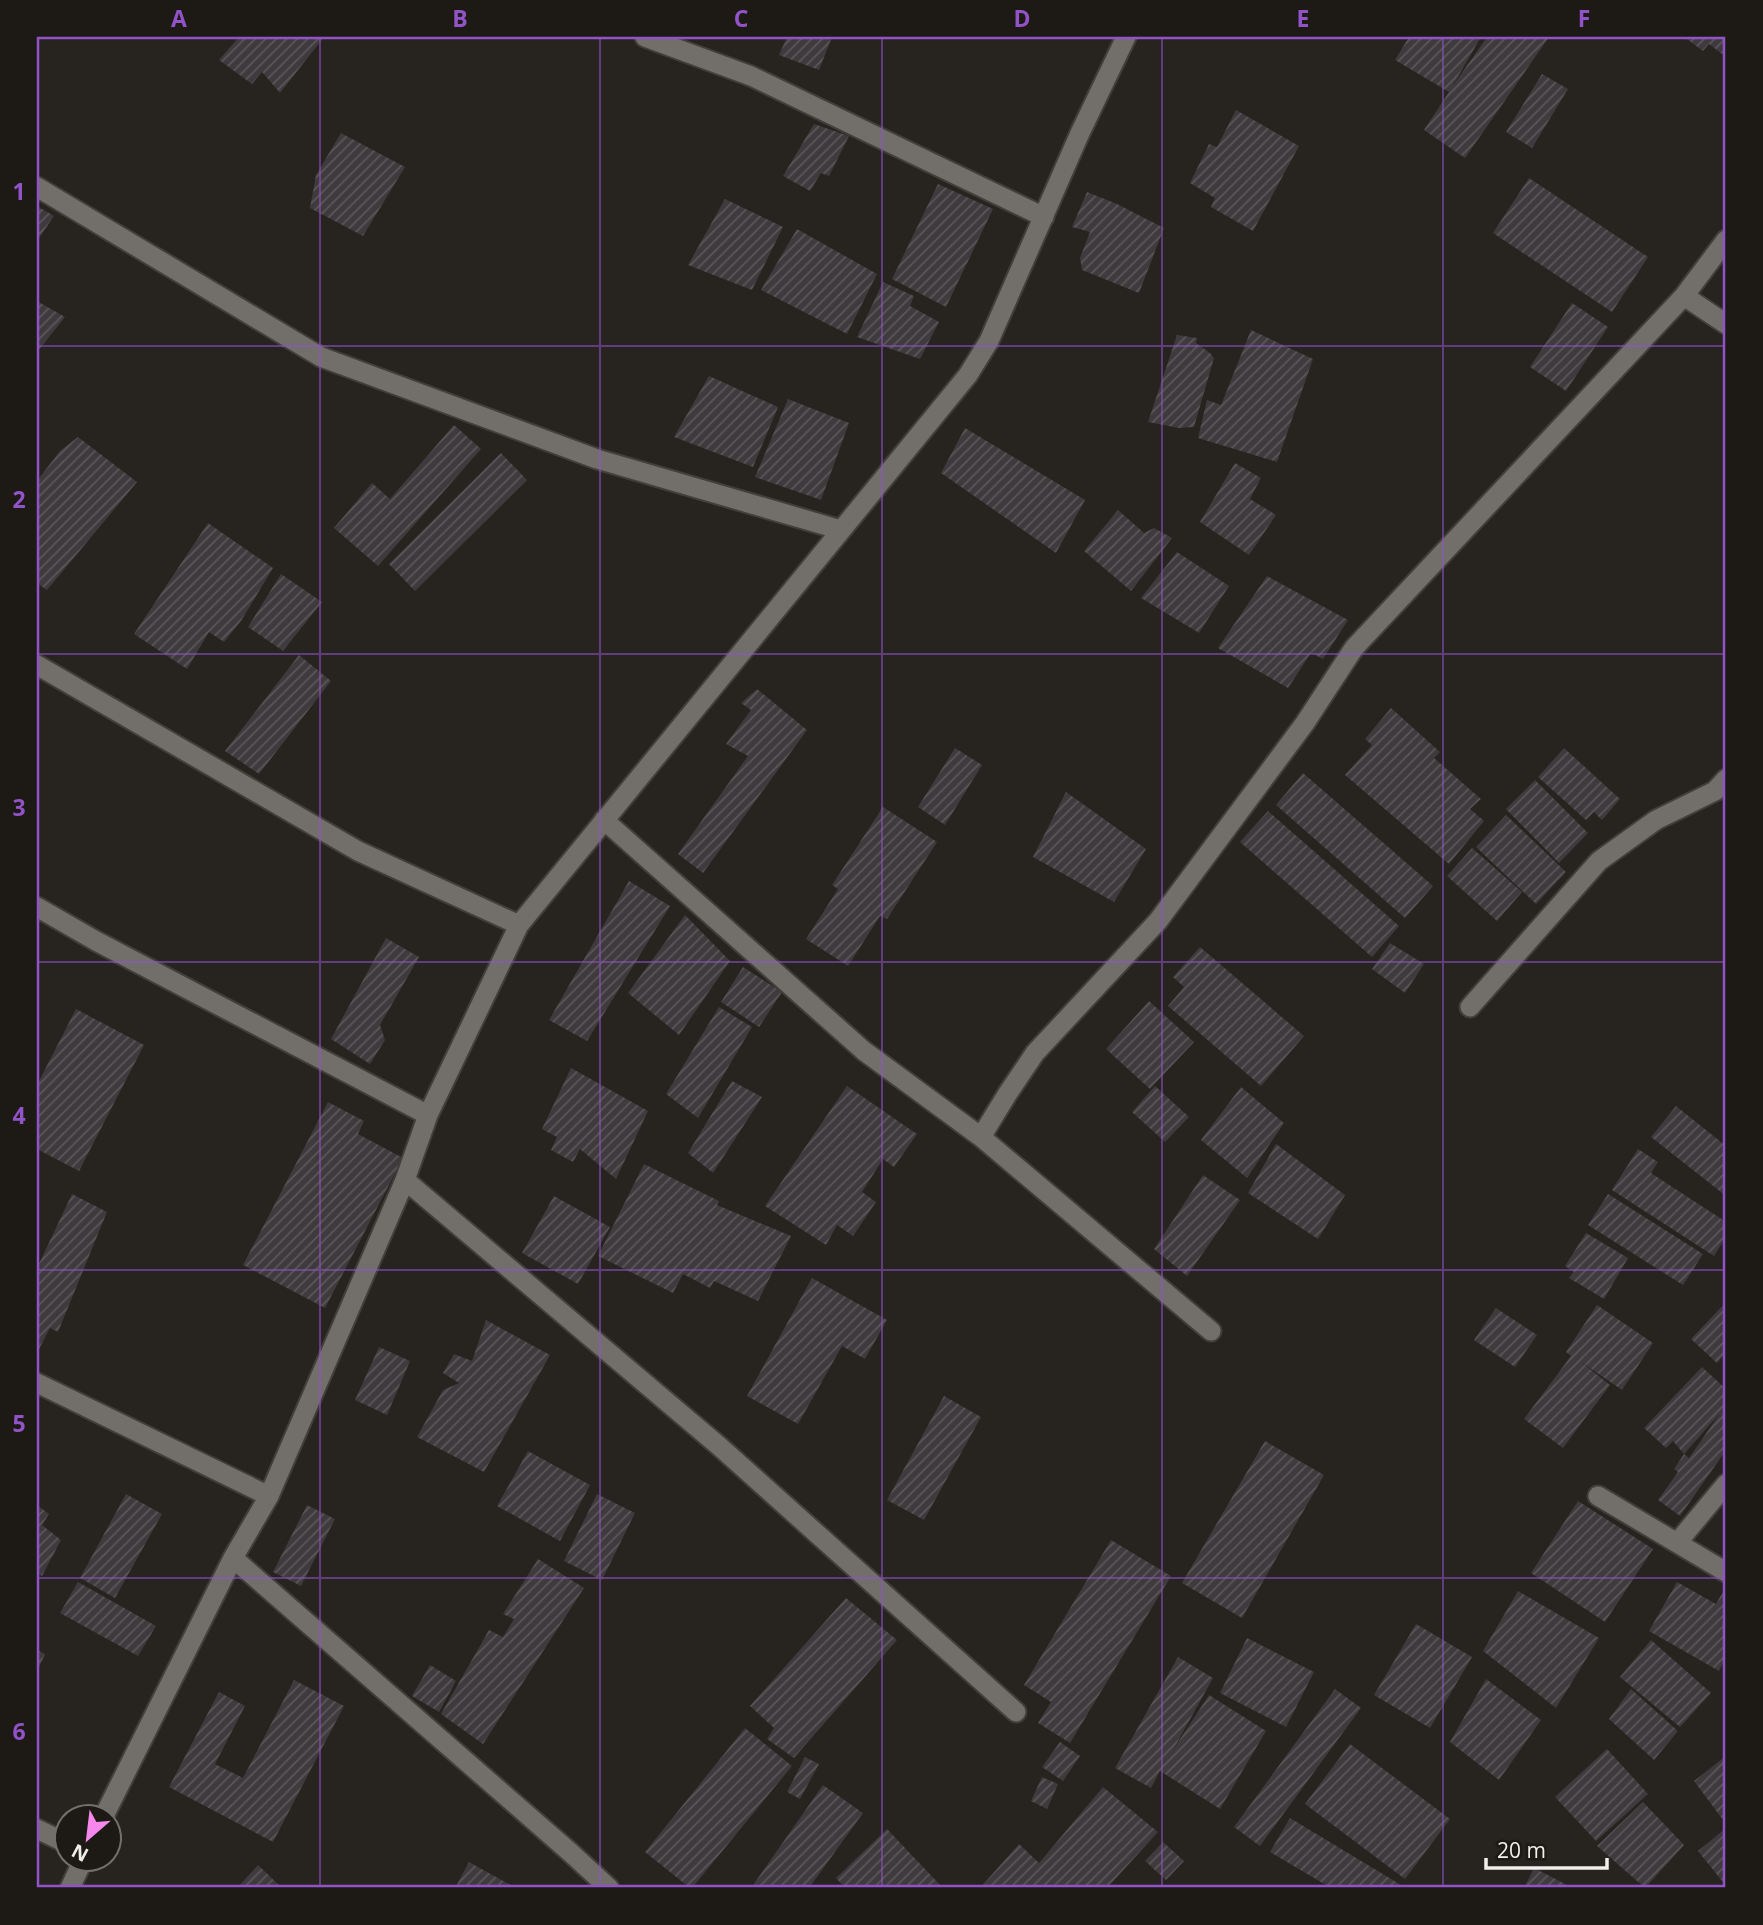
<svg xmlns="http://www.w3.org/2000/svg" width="1763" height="1925" viewBox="0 0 1763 1925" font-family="'Open Sans',sans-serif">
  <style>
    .building { fill: url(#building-hatch) }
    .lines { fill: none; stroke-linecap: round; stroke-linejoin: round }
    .minor-casing { stroke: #423e3b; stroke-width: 23 }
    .minor { stroke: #726e69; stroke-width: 19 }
    .grid { fill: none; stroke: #9353c8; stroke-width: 2; stroke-opacity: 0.55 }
    .neatline { fill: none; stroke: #9353c8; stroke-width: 2.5 }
    .grid-label { font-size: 23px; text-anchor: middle; font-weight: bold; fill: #9353c8 }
  </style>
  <defs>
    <pattern id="building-hatch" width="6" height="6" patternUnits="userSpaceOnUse" patternTransform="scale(1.75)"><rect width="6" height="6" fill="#3f3a3d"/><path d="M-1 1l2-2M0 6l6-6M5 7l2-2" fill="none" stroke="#5b5759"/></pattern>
  </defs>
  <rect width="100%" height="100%" fill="#27231f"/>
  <path class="building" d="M239,37H324L280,93L262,72L252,84L219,60Z
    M787,37H832L819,70L779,55Z
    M1409,37H1481L1452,87L1487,37H1549L1465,158L1424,130L1449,92L1395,60Z
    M1684,37H1726V57L1709,44L1703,51Z
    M1542,74L1568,89L1532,148L1506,132Z
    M1236,110L1299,146L1253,231L1211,207L1215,198L1190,183L1209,144L1217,147Z
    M814,124L849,136L829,176L821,173L810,191L783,176Z
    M341,133L405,167L363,236L310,208L316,175Z
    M1529,178L1648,257L1612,312L1493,233Z
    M938,184L993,209L946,307L892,279Z
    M1087,192L1117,204L1164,228L1139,293L1082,270L1080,258L1090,232L1072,227Z
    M725,199L783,227L752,290L688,265Z
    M37,206L54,216L37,241Z
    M797,229L877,274L847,334L761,290Z
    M883,282L914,296L910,306L939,322L920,359L857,337Z
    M37,301L65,317L37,352Z
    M1572,303L1608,327L1566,391L1530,367Z
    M1251,330L1313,359L1277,462L1198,438L1207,400L1221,405Z
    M1177,335L1197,338L1196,343L1210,353L1214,358L1194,427L1179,428L1148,422Z
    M709,376L778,407L753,467L674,437Z
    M788,399L849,423L821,500L755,477Z
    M454,425L481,449L378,566L334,528L372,483L390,499Z
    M965,428L1085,500L1056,553L941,473Z
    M78,437L137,482L47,590L37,583V481L60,451Z
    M501,453L527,480L415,591L389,564Z
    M1235,463L1261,478L1250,499L1276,515L1249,555L1200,522Z
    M1118,510L1144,533L1154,528L1172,538L1131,591L1084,551Z
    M208,523L273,568L241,621L224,642L209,632L187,669L134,634Z
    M1177,552L1229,586L1199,633L1141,598Z
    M281,574L322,602L283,651L248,627Z
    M1267,576L1348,620L1323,659L1311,653L1288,688L1218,648Z
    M299,655L331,681L259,774L225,751Z
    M757,689L807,730L703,873L678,854L748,756L726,744L751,710L741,703Z
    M1391,708L1440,752L1434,758L1481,799L1470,809L1484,821L1449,864L1345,775L1372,745L1365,739Z
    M955,748L982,765L945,825L918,807Z
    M1564,748L1620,799L1602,820L1594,812L1586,820L1538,777Z
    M1303,773L1433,886L1405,918L1276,805Z
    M1535,780L1588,833L1559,863L1506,809Z
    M1066,792L1146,849L1114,902L1033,857Z
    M883,807L937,842L887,919L880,916L848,966L806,939L838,889L832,885Z
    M1268,811L1399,926L1372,957L1240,842Z
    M1506,815L1566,872L1536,904L1476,847Z
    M1472,848L1522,892L1497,921L1447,876Z
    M629,881L670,906L587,1041L549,1020Z
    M685,915L730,961L679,1035L628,993Z
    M386,938L419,957L380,1025L385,1040L370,1064L331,1039Z
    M1390,943L1424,964L1405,993L1372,969Z
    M1200,947L1304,1036L1261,1086L1168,1006L1184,987L1173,977Z
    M743,967L782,992L759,1027L721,1002Z
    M1149,1001L1194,1042L1150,1089L1106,1049Z
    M719,1007L752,1027L698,1118L666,1094Z
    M76,1009L144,1045L79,1171L37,1149V1085Z
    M571,1068L648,1111L616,1179L580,1149L573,1162L551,1150L557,1137L542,1129Z
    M732,1081L762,1097L713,1173L688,1153Z
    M847,1086L917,1134L894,1167L883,1159L862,1192L876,1202L853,1236L837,1225L826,1245L765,1206Z
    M1155,1086L1189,1117L1165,1142L1132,1112Z
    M1241,1087L1284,1123L1247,1178L1201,1140Z
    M328,1102L364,1121L358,1134L403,1158L325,1308L243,1265Z
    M1676,1106L1726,1146V1196L1651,1137Z
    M1276,1144L1345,1195L1318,1239L1248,1193Z
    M1638,1149L1658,1162L1651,1173L1726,1222V1237L1714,1256L1612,1190Z
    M644,1164L719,1201L717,1205L791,1236L758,1301L714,1281L710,1288L683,1274L673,1293L598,1256Z
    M1203,1175L1240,1200L1187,1276L1154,1249Z
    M72,1194L107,1212L58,1332L50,1328L37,1353V1268Z
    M1608,1194L1703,1254L1683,1285L1588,1225Z
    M554,1196L610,1227L578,1284L522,1253Z
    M1586,1233L1628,1258L1604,1299L1569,1278L1574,1272L1565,1266Z
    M812,1278L887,1320L865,1359L842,1346L798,1424L747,1396Z
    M1726,1302V1353L1717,1363L1691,1339Z
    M1597,1305L1653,1343L1622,1390L1581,1362L1610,1385L1563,1448L1524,1419L1571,1356L1566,1352Z
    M1496,1308L1537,1335L1515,1367L1474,1340Z
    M486,1320L550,1355L484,1472L417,1437L443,1390L459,1383L443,1373L454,1354L472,1361Z
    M379,1347L410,1361L387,1415L355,1400Z
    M1702,1367L1726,1389V1407L1723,1410L1726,1413V1450L1680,1516L1658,1500L1678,1472L1674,1469L1684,1454L1689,1458L1721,1412L1684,1454L1673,1441L1666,1448L1644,1428Z
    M944,1396L981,1417L924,1520L887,1500Z
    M1265,1441L1324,1475L1242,1618L1182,1583Z
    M528,1451L590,1485L560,1541L497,1506Z
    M126,1494L162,1514L115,1598L80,1578Z
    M597,1494L635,1513L602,1580L564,1561Z
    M1578,1501L1653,1549L1605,1622L1531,1573Z
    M37,1505L49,1514L42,1525L61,1540L42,1576L37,1573Z
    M307,1505L335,1519L301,1586L273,1572Z
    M1111,1540L1171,1576L1070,1743L1038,1723L1051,1702L1024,1685Z
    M538,1559L584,1588L483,1744L441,1714L489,1630L503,1637L514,1619L503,1614Z
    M78,1582L156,1626L138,1656L60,1613Z
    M1677,1582L1716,1604L1724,1590L1726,1591V1657L1719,1671L1649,1631Z
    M1518,1591L1599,1638L1556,1708L1483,1651Z
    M846,1598L897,1640L794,1758L767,1739L774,1728L750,1706Z
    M1416,1624L1472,1657L1430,1728L1374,1695Z
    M1247,1638L1314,1672L1286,1727L1220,1693Z
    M1651,1640L1711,1693L1680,1727L1620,1677Z
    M37,1650L45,1654L37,1672Z
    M1178,1657L1213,1678L1173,1750L1209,1695L1266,1731L1220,1809L1160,1771L1151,1788L1115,1768Z
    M430,1665L456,1681L439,1712L412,1696Z
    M1486,1679L1541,1720L1499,1780L1450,1742Z
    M294,1680L344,1706L273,1842L169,1787L219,1692L245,1706L215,1764L243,1778Z
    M1335,1689L1361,1708L1260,1846L1234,1827Z
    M1631,1689L1678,1731L1654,1760L1609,1719Z
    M745,1728L792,1766L692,1888H690L645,1852Z
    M1060,1742L1080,1756L1063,1781L1042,1767Z
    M1350,1744L1450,1819L1405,1879L1305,1804Z
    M1607,1749L1648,1794L1596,1841L1555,1797Z
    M1726,1756V1824L1694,1781Z
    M805,1757L819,1764L800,1799L787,1792Z
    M1042,1777L1058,1784L1047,1809L1031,1801Z
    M823,1785L863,1813L809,1888H751Z
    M1103,1787L1158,1832L1107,1888H980L1019,1844L1039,1863Z
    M1643,1802L1684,1845L1645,1888L1597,1846Z
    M1290,1818L1406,1888H1331L1270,1852Z
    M1726,1828V1886L1698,1851Z
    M887,1829L943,1888H845L836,1878Z
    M1163,1842L1184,1861L1166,1880L1145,1861Z
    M469,1862L516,1888H455Z
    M258,1865L282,1888H237Z
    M1534,1868L1573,1888H1524Z"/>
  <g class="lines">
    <defs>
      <path id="minor" d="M645,37L751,76L1044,217
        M37,187L321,357L597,459L841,530
        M1684,296L1726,324
        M37,665L358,851L519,925
        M604,820L864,1051L981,1137L1211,1331
        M37,907L96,941L428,1115
        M1470,1007L1599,861L1656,820L1715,791L1726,779
        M981,1137L1008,1093L1035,1053L1158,921L1305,723L1354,648L1684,296L1726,240
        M405,1180L719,1446L1016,1712
        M37,1383L269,1496
        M1598,1496L1726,1572
        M1677,1543L1726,1484
        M233,1558L571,1853L609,1888
        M104,1816L233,1558L269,1496L405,1180L428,1115L519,925L968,375L989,341L1080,133L1126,37
        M37,1829L66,1843
        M70,1888L84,1858"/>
    </defs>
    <use href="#minor" class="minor-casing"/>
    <use href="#minor" class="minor"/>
  </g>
  <path class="grid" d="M320,37V1888M600,37V1888M882,37V1888M1162,37V1888M1443,37V1888M37,346H1726M37,654H1726M37,962H1726M37,1270H1726M37,1578H1726"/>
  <rect width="1763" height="1925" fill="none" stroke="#1d1a16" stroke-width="77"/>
  <g transform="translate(88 1838) rotate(208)"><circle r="33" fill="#1d1a16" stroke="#726f6c" stroke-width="2"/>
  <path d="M0-5L12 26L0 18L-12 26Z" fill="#f688ed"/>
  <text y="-10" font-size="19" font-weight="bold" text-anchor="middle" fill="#f1eeec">N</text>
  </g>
  <path d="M1486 1858v10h121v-10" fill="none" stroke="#f1eeec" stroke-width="3.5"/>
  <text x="1497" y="1858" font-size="21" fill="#f1eeec" stroke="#1d1a16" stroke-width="5" paint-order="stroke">20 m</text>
  <rect x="38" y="38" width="1686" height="1848" class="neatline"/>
  <g class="grid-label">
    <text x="179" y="27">A</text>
    <text x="460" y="27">B</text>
    <text x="741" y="27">C</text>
    <text x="1022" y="27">D</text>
    <text x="1303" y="27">E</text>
    <text x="1584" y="27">F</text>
    <text x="19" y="200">1</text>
    <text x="19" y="508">2</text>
    <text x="19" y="816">3</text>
    <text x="19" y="1124">4</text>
    <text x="19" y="1432">5</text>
    <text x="19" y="1740">6</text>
  </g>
</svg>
